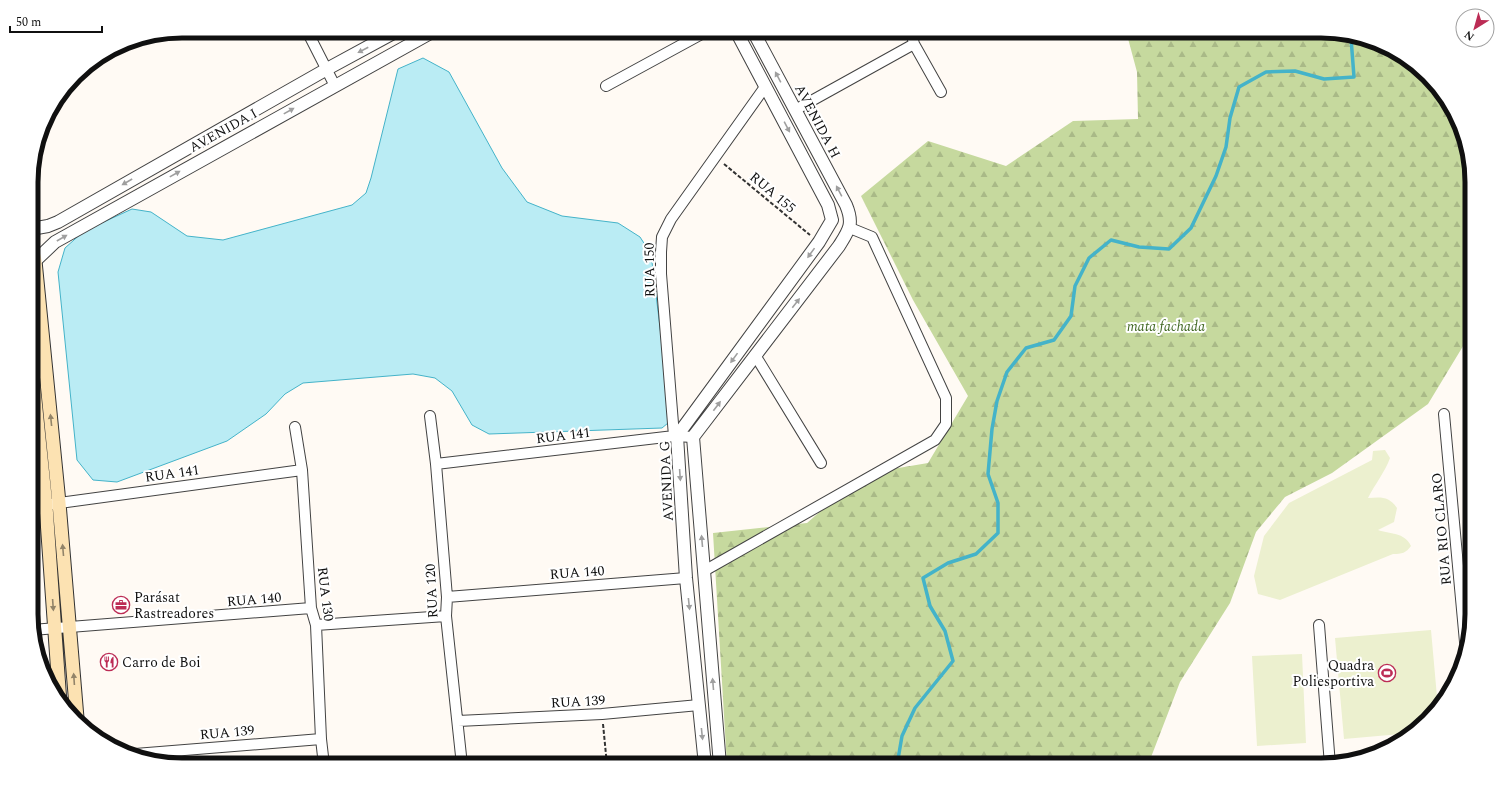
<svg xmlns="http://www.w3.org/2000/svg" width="1503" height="796" viewBox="0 0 1503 796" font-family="Spectral,serif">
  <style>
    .forest { fill: url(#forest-firs) }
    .pitch { fill: #ecf0cf }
    .water { fill: #baecf4; stroke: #44b3c9 }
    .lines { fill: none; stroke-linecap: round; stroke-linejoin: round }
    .stream { stroke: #44b3c9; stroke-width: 3.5 }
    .minor-casing { stroke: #434343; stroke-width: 12 }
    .tertiary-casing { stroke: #434343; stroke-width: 14 }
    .secondary-casing { stroke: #323232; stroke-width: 15 }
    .path { stroke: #323232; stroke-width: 2; stroke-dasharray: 4 2; stroke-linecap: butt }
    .minor { stroke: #fff; stroke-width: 10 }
    .tertiary { stroke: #fff; stroke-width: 12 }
    .secondary { stroke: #fce2b2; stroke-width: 13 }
    .oneway { fill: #9f9f9f }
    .oneway2 { fill: #928469 }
    .labels { text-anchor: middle; stroke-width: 4; stroke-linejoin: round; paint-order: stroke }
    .street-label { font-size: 14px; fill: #101010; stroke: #fff }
    .park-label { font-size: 14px; font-style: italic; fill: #406722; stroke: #fff }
    .poi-label { font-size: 14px; fill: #101010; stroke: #fff; text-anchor: start }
    .rim { fill: none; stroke: #101010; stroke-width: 5 }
  </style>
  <defs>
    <pattern id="forest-firs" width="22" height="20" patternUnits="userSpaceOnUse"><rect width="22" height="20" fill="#c6d99e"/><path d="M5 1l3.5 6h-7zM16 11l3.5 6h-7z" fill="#a9b987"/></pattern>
  </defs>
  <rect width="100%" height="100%" fill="#fffaf4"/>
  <path class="forest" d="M1126,31H1321L1388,47L1421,69L1446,98L1471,163V333L1428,404L1332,473L1285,497L1256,532L1230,603L1180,682L1148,765H727L713,533L807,523L863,474L928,463L968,396L913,300L861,196L928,141L1006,166L1073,121L1138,119L1137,72Z"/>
  <path class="pitch" d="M1385,450L1390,458C1385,472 1375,484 1368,498C1381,497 1389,496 1397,508L1394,522L1378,530C1389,534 1405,532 1411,546C1406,553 1402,554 1393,554L1280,600L1258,594L1254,576L1264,536L1289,503L1372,460L1373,451Z
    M1431,630L1438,708L1434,714L1412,733L1344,739L1335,638Z
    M1302,654L1306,743L1257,746L1252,656Z"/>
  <path class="water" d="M423,58L449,72L502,168L527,202L562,216L618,223L640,237L651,254L671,417L668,423L662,428L489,434L472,425L452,391L435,378L413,374L303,383L285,394L266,414L227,441L117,482L93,480L77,460L58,272L65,248L84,231L132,209L151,212L187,236L223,240L352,205L366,193L371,178L398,69Z
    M32,413L40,498L37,501H32Z"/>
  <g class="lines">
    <path class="stream" d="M897,765L902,736L915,708L953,661L945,631L930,606L923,578L948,563L976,554L998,533V503L988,474L992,429L997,401L1007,372L1026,348L1054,340L1071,316L1075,286L1089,258L1111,240L1139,247L1169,249L1191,228L1216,176L1226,147L1230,118L1239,87L1266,72L1295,71L1324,79L1354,77L1351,38"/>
    <defs>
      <path id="minor" d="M307,31L335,86
        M911,31L914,44L941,92
        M606,86L707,31
        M795,110L914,44
        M755,355L821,463
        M1444,414L1465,642
        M430,416L436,464L447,597L446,616L462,765
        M295,427L302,470L311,608L316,625L321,739L324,765
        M674,436L661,274V252L662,237L671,219L765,87
        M436,464L674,436L693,437
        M52,504L302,470
        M704,571L935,440L946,424V398L872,237L850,228
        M447,597L686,578
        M316,625L446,616
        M1319,625L1330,765
        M32,630L311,608
        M458,721L602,714L699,705
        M135,754L321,739"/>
      <path id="tertiary" d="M736,31L828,205L832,220
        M31,229L48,226L58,222L327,69L397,31
        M32,262L35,261L55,242L434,31
        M705,765L686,578L677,436L819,242L832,220
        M720,765L693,437L839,246C849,230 854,224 846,205L753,31"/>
      <path id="secondary" d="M32,247L35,261L59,503L77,718
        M32,371L46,506L60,703"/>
    </defs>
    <use href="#minor" class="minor-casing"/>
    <use href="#tertiary" class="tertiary-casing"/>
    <use href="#secondary" class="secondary-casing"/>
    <path class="path" d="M724,164L810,235
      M603,724L607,765"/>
    <use href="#minor" class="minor"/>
    <use href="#tertiary" class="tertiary"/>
    <use href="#secondary" class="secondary"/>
  </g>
  <defs><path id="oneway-solid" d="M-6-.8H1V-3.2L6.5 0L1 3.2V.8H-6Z"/></defs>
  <g class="oneway">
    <use href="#oneway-solid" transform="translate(363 50) rotate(152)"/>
    <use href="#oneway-solid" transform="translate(778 77) rotate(-118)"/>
    <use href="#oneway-solid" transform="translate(289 111) rotate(-29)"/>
    <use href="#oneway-solid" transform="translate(787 127) rotate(62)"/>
    <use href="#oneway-solid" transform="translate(175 174) rotate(-29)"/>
    <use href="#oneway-solid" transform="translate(127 182) rotate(150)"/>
    <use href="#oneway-solid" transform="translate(839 191) rotate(-118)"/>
    <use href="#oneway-solid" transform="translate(62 238) rotate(-30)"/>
    <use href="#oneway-solid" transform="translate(811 253) rotate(126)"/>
    <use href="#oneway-solid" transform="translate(796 303) rotate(-52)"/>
    <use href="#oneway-solid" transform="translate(734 358) rotate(126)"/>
    <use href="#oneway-solid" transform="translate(717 406) rotate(-53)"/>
    <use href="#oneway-solid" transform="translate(680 475) rotate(86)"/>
    <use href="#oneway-solid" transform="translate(702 541) rotate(-95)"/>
    <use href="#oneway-solid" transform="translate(689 604) rotate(84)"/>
    <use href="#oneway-solid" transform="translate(713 684) rotate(-95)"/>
    <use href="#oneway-solid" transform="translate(702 734) rotate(84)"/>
  </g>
  <g class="oneway2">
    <use href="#oneway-solid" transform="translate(51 420) rotate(-96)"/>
    <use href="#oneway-solid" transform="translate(63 550) rotate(-95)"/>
    <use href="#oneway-solid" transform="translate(53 605) rotate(86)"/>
    <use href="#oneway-solid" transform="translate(74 679) rotate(-94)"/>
  </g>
  <defs>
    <symbol id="office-ring" viewBox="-11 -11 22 22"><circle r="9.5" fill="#fff" stroke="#bc2c55" stroke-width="1.5"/><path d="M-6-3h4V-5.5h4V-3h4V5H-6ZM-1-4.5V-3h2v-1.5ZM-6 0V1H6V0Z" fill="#bc2c55"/></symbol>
    <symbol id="restaurant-ring" viewBox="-11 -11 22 22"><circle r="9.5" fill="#fff" stroke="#bc2c55" stroke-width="1.5"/><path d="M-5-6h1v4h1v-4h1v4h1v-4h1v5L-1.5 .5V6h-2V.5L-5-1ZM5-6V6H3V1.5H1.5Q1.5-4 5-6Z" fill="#bc2c55"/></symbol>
    <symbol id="stadium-ring" viewBox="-11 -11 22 22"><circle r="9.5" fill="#fff" stroke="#bc2c55" stroke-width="1.5"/><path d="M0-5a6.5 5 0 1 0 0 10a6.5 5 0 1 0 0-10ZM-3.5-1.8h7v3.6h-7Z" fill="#bc2c55"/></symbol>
  </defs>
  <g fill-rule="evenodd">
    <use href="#office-ring" x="111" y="595" width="20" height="20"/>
    <use href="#restaurant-ring" x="99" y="652" width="20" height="20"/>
    <use href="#stadium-ring" x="1377" y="663" width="20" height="20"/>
  </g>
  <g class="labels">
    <g class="street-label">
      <text transform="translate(818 121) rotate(62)" y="5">AVENIDA H</text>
      <text transform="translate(223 130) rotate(-29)" y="5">AVENIDA I</text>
      <text transform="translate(773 192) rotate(40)" y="5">RUA 155</text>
      <text transform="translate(649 270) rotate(-91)" y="5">RUA 150</text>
      <text transform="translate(563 435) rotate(-7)" y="5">RUA 141</text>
      <text transform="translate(172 473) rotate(-8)" y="5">RUA 141</text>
      <text transform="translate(666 481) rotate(-93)" y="5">AVENIDA G</text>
      <text transform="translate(1441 529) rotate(-95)" y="5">RUA RIO CLARO</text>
      <text transform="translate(577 572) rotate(-4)" y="5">RUA 140</text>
      <text transform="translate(431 591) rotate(-93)" y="5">RUA 120</text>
      <text transform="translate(326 594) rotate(83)" y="5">RUA 130</text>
      <text transform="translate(254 599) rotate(-5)" y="5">RUA 140</text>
      <text transform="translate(578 701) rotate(-3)" y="5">RUA 139</text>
      <text transform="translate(227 732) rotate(-5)" y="5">RUA 139</text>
    </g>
    <g class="park-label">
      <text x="1166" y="331">mata fachada</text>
    </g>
    <g class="poi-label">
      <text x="134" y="602">Parásat<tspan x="134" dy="16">Rastreadores</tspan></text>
      <text x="122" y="667">Carro de Boi</text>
      <text x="1374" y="670" text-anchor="end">Quadra<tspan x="1374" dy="16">Poliesportiva</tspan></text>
    </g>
  </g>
  <path d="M0 0H1503V796H0ZM182 38H1321A144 144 0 0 1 1465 182V614A144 144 0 0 1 1321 758H182A144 144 0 0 1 38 614V182A144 144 0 0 1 182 38Z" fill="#fff" fill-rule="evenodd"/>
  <path class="rim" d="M182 38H1321A144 144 0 0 1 1465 182V614A144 144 0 0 1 1321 758H182A144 144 0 0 1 38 614V182A144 144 0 0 1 182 38Z"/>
  <g transform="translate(1475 28) rotate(217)"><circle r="19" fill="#ffffff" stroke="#9f9f9f"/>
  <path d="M0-3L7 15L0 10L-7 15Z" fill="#bc2c55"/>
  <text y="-6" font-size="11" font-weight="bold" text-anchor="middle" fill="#101010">N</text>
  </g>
  <path d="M10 26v6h92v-6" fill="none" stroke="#101010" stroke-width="2"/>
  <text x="16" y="26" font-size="12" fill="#101010" stroke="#ffffff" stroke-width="3" paint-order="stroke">50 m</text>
</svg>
